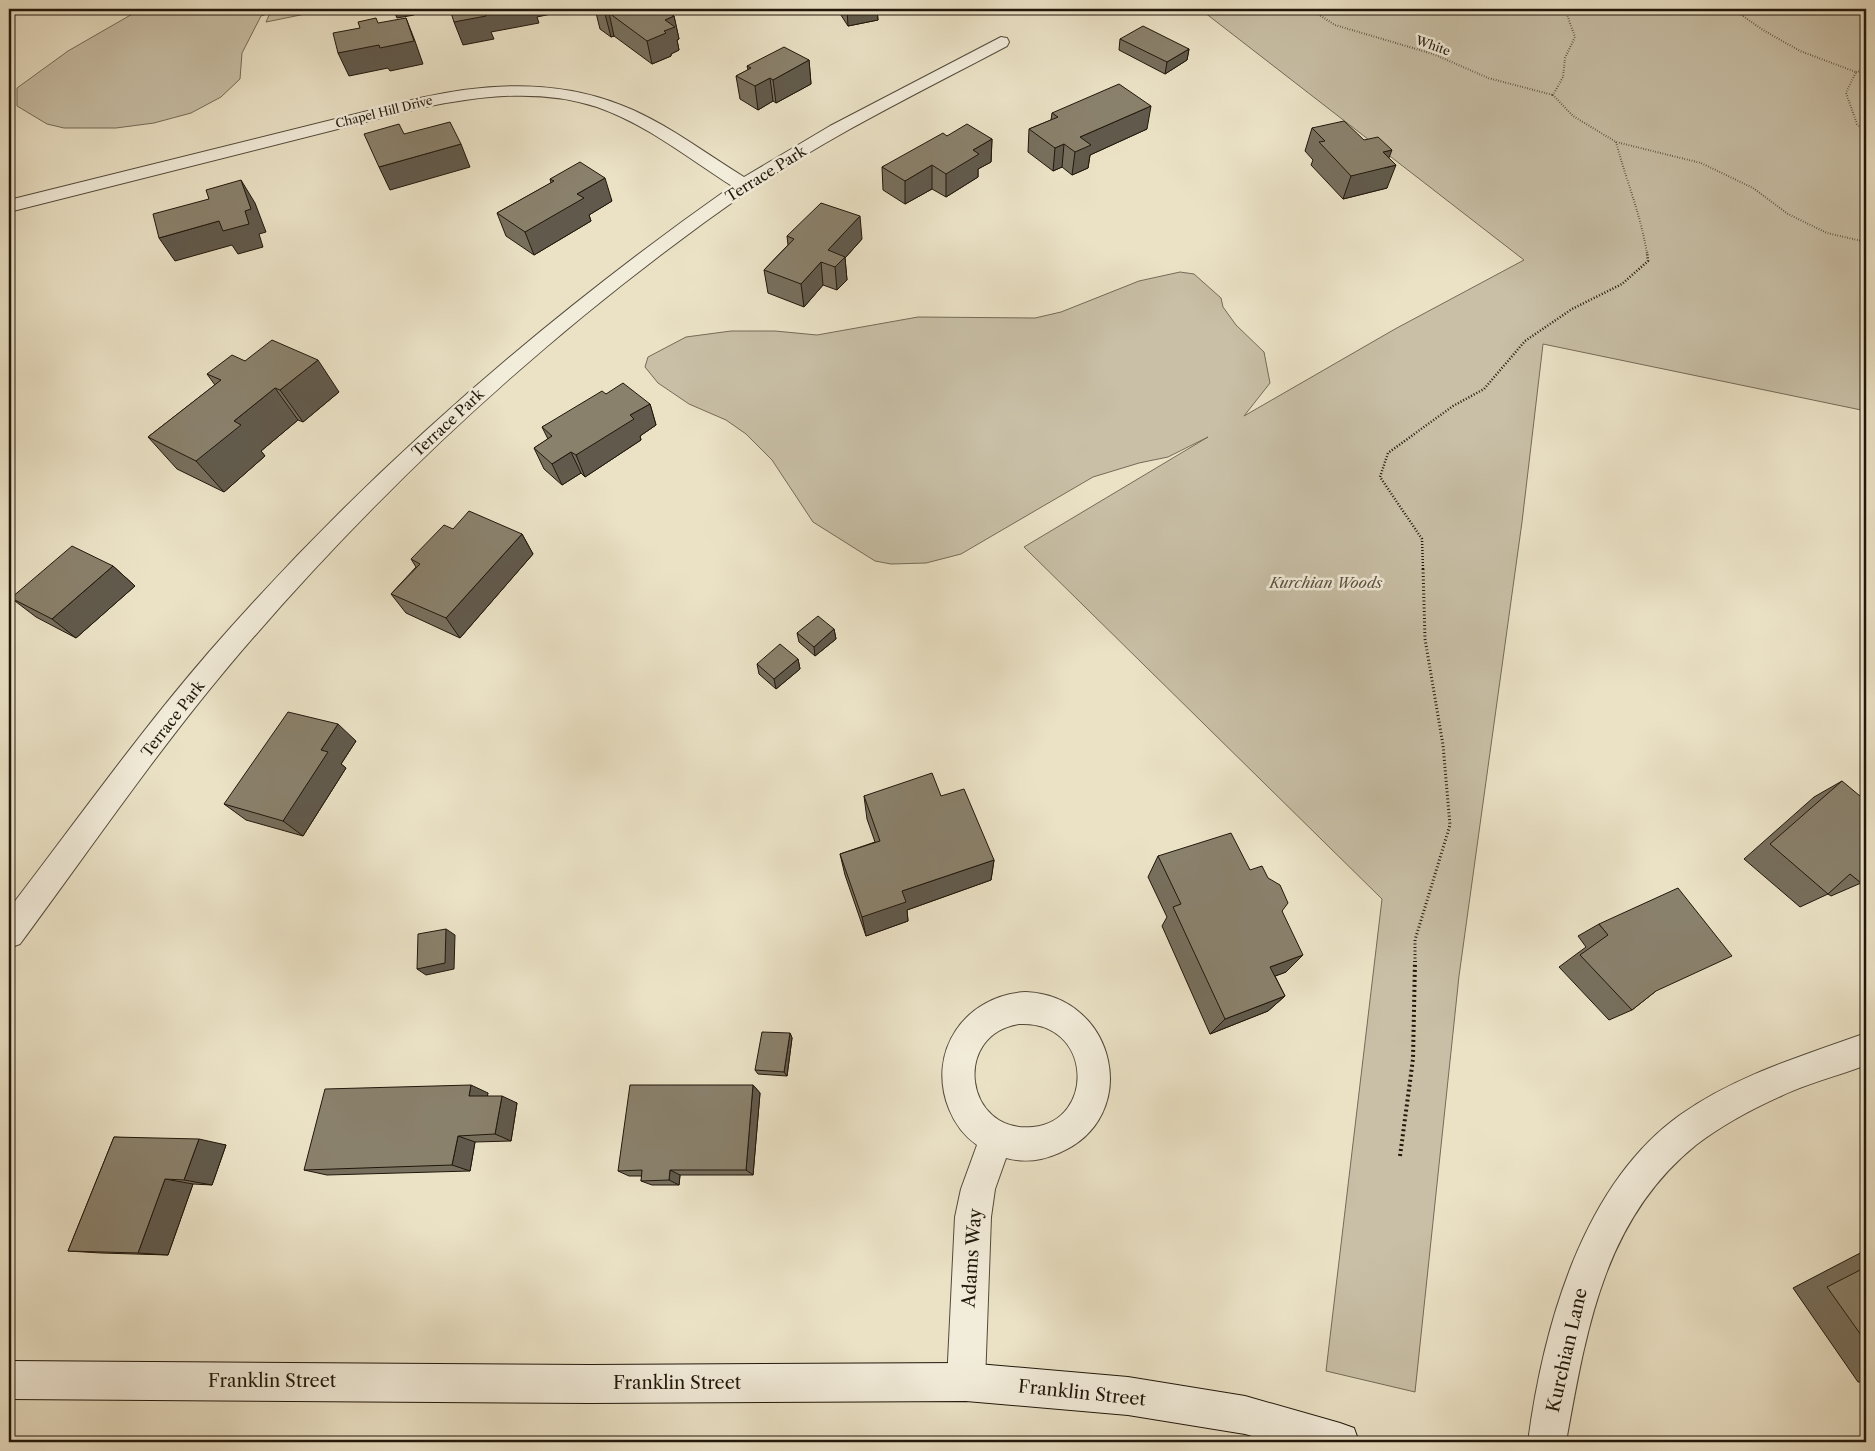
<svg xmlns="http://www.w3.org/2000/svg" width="1875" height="1451" viewBox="0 0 1875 1451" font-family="'Libre Caslon Text',serif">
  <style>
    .green { fill: #c8bfa6; stroke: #746b58 }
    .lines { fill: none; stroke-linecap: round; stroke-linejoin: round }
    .minor-casing { stroke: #534a3a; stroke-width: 2 }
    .secondary-casing { stroke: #20170b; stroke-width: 2 }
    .path-far3 { stroke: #20170b; stroke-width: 2; stroke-dasharray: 0.5 2; stroke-linecap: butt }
    .path-far2 { stroke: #20170b; stroke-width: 2.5; stroke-dasharray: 1 2; stroke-linecap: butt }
    .path-far1 { stroke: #20170b; stroke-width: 3; stroke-dasharray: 1 2.5; stroke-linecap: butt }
    .path { stroke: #20170b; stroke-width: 4; stroke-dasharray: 2 3; stroke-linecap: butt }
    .minor { fill: #f2ecda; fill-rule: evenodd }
    .secondary { fill: #f2ecda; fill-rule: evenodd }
    .wall { fill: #776f5d; stroke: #20170b }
    .shaded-wall { fill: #615a4c; stroke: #20170b }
    .building { fill: #8a816c; stroke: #20170b }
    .labels { text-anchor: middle; stroke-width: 5; stroke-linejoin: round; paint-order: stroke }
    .far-street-label { font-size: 12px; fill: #20170b; stroke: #f2ecda }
    .street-label { font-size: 15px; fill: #20170b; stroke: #f2ecda }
    .park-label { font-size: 15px; font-style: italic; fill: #5b5241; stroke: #f2ecda }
    .near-street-label { font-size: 18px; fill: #20170b; stroke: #f2ecda }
  </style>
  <rect width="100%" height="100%" fill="#ebe2c6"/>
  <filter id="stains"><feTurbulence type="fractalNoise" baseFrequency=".004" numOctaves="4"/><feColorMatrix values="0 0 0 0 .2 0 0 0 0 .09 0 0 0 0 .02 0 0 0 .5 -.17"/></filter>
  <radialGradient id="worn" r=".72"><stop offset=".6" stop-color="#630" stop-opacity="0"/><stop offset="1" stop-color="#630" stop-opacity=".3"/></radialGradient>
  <path class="green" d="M141,9H330L266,22L270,13L261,16L242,53L240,79L221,97L191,113L154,123L116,128H64L47,124L17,106V88L68,51Z
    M1200,9H1866V411L1543,344L1522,522L1459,976L1415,1392L1326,1371L1382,899L1024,547L1208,437L1168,457L1139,463L1093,477L961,554L926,563L891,564L875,561L813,522L772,460L746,434L726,420L689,404L658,383L645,367L648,357L686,337L731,331H775L817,335L918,317L1035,318L1061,312L1139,281L1180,272L1194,274L1221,298L1223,307L1236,325L1264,352L1270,383L1244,416L1395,329L1524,260Z"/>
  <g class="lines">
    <defs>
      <path id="minor" d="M1001,37L1007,38L1009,42L1007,46C920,92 829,136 747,192C555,326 379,488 228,667C155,754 88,852 20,944L9,948V909C75,823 138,734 209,652C363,475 540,321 732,186C688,158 646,124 597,107C540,88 478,96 421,108L9,212V200L420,98C492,82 565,79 633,110C673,128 708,155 744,177L830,126Z
        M1026,992C1117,996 1143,1118 1059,1153C1041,1161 1025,1163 1006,1158L995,1189L991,1217L985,1382L979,1395L966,1401L953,1395L947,1382L955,1217L961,1189L977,1145C964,1136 955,1124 949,1109C926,1052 965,995 1026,992ZM1019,1024C1093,1020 1096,1121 1033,1127C964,1134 952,1034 1019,1024Z
        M1866,1033V1065C1838,1076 1808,1083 1781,1096C1752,1109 1722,1125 1696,1145C1603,1220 1586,1332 1566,1442H1528C1543,1328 1582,1185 1680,1115C1737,1075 1802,1056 1866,1033Z"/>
      <path id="secondary" d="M9,1361L590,1365L966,1363L1128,1377L1245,1396L1340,1423L1354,1428L1359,1442H1273L1245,1434L1128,1415L966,1401L590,1403L9,1399Z"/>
    </defs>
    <use href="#minor" class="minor-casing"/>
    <use href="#secondary" class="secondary-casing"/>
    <path class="path-far3" d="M1310,9L1335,25L1433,54L1488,78L1553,95
      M1565,9L1575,37L1565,58L1563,77L1553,95L1573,116L1616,142L1701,163L1753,188L1788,214L1827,233L1866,242
      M1733,9L1763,30L1800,51L1856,72L1846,93L1857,124L1866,133
      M1856,72L1866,70
      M1616,142C1626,180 1641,215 1647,254"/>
    <path class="path-far2" d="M1423,569L1422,539L1380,477L1388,453L1453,406L1484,389L1525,341L1572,309L1622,284L1648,261L1647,252"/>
    <path class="path-far1" d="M1415,962V940L1450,825L1443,745L1425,639L1423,568"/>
    <path class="path" d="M1400,1156L1413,1059L1415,961"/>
    <use href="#minor" class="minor"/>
    <use href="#secondary" class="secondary"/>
  </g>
  <path class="wall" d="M595,9H665V10L674,16L679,39L677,40L679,50L671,54V56L652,64L614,36L611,37L600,29Z
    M837,9H877L878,20L848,26Z
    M1120,39L1189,49L1187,60L1165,74L1119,50Z
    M809,60L811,84L776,103L773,101L758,110L740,99L736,76L748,70L747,66Z
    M1052,113L1147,129L1090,155L1088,168L1072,175L1062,167L1053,171L1028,152L1029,129L1051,120Z
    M1312,128L1364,140L1389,158L1387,188L1343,199L1311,165L1313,160L1305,151Z
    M947,136L992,139L991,162L978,169V177L946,197L932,189L905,204L883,190L882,167Z
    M550,179L612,201L589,215L591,221L534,255L506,236L497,213L551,183Z
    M787,236L862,239L845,258L847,280L837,290L823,285L804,307L768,293L764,270L788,245Z
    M245,361L339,392L303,422L298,420L261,451L265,456L224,492L177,469L148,437L215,385L207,374Z
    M606,394L650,404L656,425L640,436L641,440L585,477L581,473L562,485L544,469L534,448L548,439L542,427Z
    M453,529L522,534L533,554L460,638L406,613L391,594L416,567L411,559Z
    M113,566L135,586L76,638L36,617L11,598Z
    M834,629L836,639L815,656L799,642L797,633Z
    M798,659L800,669L776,689L759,674L757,664Z
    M1866,728V738L1861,734Z
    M356,741L341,764L346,768L303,836L246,820L224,804Z
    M1842,781L1861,883L1831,896L1828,894L1800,907L1744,859L1814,797Z
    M864,796H941L994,860L991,880L907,910L908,921L866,936L845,875L840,854L875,842L867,819Z
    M1158,856L1250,870L1282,911L1286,972L1275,976L1285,996L1268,1011L1210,1034L1162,926L1167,917L1148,877Z
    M1599,924L1656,991L1632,1010L1609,1020L1559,967L1586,947L1578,936Z
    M790,1033L792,1038L787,1076L758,1074L755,1070Z
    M753,1085L760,1093L753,1175H680L679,1185H652L641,1181L642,1176H629L618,1171Z
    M488,1093L487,1096L517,1103L511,1141L475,1142L470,1171L327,1175L304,1170Z
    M114,1137L226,1145L212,1185L193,1184L168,1255L101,1253L68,1251Z
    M1866,1250V1382H1858L1793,1288Z"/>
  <path class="shaded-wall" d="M393,9H412L414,15L397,18Z
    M483,9H569L570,10L537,17L539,23L491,32L494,39L463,45L454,22Z
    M654,9H665L667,19L674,16L679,39L677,40L679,50L671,54V56L652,64L647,41Z
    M847,9H877L878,20L848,26Z
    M609,13L614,36L611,37L605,14Z
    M406,18L415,41L423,64L390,71L388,68L349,76L338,53Z
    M1189,49L1187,60L1165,74L1167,62Z
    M809,60L811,84L776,103L773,80Z
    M770,78L773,101L758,110L755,86Z
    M1151,106L1147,129L1090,155L1088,168L1072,175L1075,152L1080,137Z
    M992,139L991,162L978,169V177L946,197V174L973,150Z
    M461,144L470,167L390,190L379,167Z
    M1064,144L1062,167L1053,171L1055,148Z
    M1392,150L1385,168L1396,165L1387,188L1343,199L1351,176L1383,152Z
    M932,165V189L905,204V181Z
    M605,178L612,201L589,215L591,221L534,255L525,232L577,194Z
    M241,180L255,203L266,232L259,234L263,247L238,254L232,245L175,261L159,238L219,221L245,211Z
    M860,216L862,239L845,258L847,280L837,290L835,267L828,250Z
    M821,262L823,285L804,307L801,284Z
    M318,360L339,392L303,422L280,390Z
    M275,388L298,420L261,451L265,456L224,492L196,461L234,421Z
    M650,404L656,425L640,436L641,440L585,477L576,455L630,415Z
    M571,452L581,473L562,485L552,464Z
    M522,534L533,554L460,638L446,618Z
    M113,566L135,586L76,638L52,619Z
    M834,629L836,639L815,656L814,647Z
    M798,659L800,669L776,689L774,679Z
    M338,724L356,741L341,764L346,768L303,836L283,821L321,750Z
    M994,860L991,880L907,910L908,921L866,936L862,917L902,891Z
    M446,929L455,935L454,969L426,975L417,969Z
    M1303,955L1286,972L1254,984L1270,967Z
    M1285,996L1268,1011L1210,1034L1225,1019Z
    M790,1033L792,1038L787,1076L784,1072Z
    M471,1085L488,1093L486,1104L469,1096Z
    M753,1085L760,1093L753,1175L746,1170Z
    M502,1096L517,1103L511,1141L495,1134Z
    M458,1136L475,1142L470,1171L452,1165Z
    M199,1139L226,1145L212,1185L184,1180Z
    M670,1170L680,1175L679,1185L669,1180Z
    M165,1179L193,1184L168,1255L138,1253Z"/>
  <path class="building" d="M455,9H487H483L486,16L454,22L451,13L456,12Z
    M598,9H663L674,16L665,20L675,27L664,31L666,33L647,41L609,13L605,14Z
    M376,18L378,23L406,18L414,41L380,48L379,45L338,53L333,33L360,28L358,22Z
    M1143,26L1189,49L1167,62L1120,39Z
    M784,47L809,60L773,80L770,78L755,86L736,76L751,68L747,66Z
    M1119,84L1151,106L1080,137L1091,145L1075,152L1064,144L1055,148L1029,129L1058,117L1052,113Z
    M1344,121L1364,140L1378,137L1392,150L1383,152L1396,165L1351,176L1319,142L1325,141L1312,128Z
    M450,122L461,144L379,167L364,134L399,124L404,134Z
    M967,124L992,139L973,150L979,154L946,174L932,165L905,181L882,167L943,133L947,136Z
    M580,162L605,178L577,194L584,198L525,232L497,213L554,181L550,179Z
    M241,180L251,209L245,211L249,224L223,231L219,221L159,238L153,214L209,199L206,190Z
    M821,203L860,216L828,250L845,257L835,267L821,262L801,284L764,270L794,239L787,236Z
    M272,340L318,360L280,390L275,388L234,421L241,425L196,461L148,437L221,380L207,374L232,355L245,361Z
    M623,383L650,404L630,415L634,419L576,455L571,452L552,464L534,448L552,436L542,427L602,391L606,394Z
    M469,511L522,534L446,618L391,594L420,564L411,559L444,525L453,529Z
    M72,546L113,566L52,619L11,598Z
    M818,616L834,629L814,647L797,633Z
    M780,644L798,659L774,679L757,664Z
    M288,712L338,724L321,750L328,752L283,821L224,804Z
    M932,773L941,796L964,789L994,860L902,891L906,902L862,917L840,854L880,841L864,796Z
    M1842,781L1866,801V878L1861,883L1850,874L1828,894L1770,844Z
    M1231,833L1250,870L1262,866L1268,878L1280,885L1288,903L1282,911L1303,955L1270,967L1285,996L1225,1019L1173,907L1181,904L1158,856Z
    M1678,888L1732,956L1656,991L1632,1010L1580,955L1608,935L1599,924Z
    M446,929L445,963L417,969L418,934Z
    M762,1032L790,1033L784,1072L755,1070Z
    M471,1085L469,1096H502L495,1134L458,1136L452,1165L304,1170L325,1089Z
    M630,1085H753L746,1170H670L669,1180L641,1181L642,1170L618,1171Z
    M114,1137L199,1139L184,1180L165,1179L138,1253L68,1251Z
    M1866,1267V1342L1827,1287Z"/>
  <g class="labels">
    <g class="far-street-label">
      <text transform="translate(1433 46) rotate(20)" y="4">White</text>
      <text transform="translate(384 112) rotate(-14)" y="4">Chapel Hill Drive</text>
    </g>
    <g class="street-label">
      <text transform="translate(766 174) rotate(-32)" y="5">Terrace Park</text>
      <text transform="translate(448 423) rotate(-43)" y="5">Terrace Park</text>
      <text transform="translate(173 719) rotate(-52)" y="5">Terrace Park</text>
    </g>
    <g class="park-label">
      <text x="1326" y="588">Kurchian Woods</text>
    </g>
    <g class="near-street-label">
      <text transform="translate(972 1258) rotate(-86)" y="6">Adams Way</text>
      <text transform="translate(1567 1350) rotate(-77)" y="6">Kurchian Lane</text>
      <text x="272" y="1387">Franklin Street</text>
      <text x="677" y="1389">Franklin Street</text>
      <text transform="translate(1082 1393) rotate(6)" y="6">Franklin Street</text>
    </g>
  </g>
  <rect width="1875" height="1451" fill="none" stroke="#ebe2c6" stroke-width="30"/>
  <rect x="10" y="10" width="1855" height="1431" fill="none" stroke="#20170b" stroke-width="2.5"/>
  <rect x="15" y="15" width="1845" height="1421" fill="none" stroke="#20170b"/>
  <rect width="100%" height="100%" filter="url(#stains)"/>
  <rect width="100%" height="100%" fill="url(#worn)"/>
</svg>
